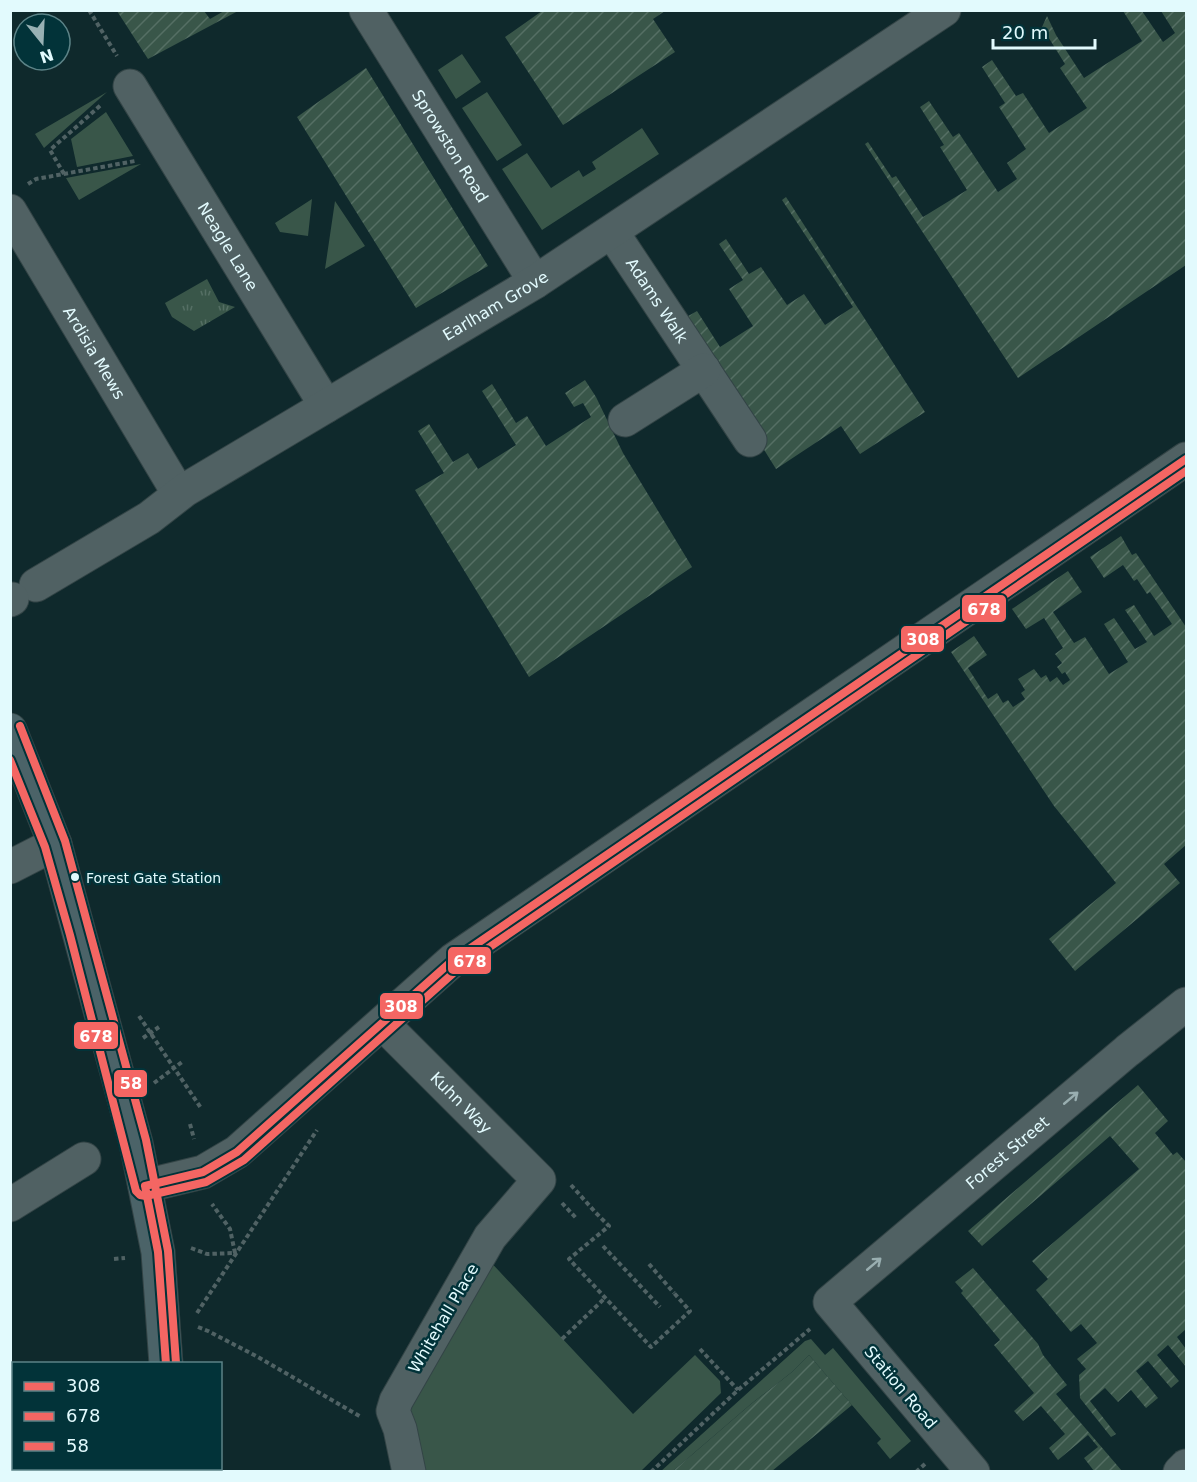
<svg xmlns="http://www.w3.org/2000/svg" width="1197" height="1482" viewBox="0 0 1197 1482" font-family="'DejaVu Sans',sans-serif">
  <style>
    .grass { fill: #395649 }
    .park { fill: url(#park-tufts) }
    .garden { fill: url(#garden-furrows) }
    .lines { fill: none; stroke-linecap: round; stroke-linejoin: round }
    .minor-casing { stroke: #334446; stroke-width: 35 }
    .major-casing { stroke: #334446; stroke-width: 35 }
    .path { stroke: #506264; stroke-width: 4; stroke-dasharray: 4.5 3; stroke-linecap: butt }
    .minor { stroke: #506163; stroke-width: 33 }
    .major { stroke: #4b6368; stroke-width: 33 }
    .path-bridge { stroke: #506264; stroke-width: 4; stroke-dasharray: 4.5 3; stroke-linecap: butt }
    .bus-1-casing { stroke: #023339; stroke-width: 12 }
    .bus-2-casing { stroke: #023339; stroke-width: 12 }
    .bus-3-casing { stroke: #023339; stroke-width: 12 }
    .bus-1 { stroke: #f46663; stroke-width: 8 }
    .bus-2 { stroke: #f46663; stroke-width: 8 }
    .bus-3 { stroke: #f46663; stroke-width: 8 }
    .oneway { stroke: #99aeb0 }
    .bus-dot { fill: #e2fafd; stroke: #023339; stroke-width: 2 }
    .labels { text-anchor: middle; stroke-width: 5; stroke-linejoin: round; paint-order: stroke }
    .bus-label { font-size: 14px; fill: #e2fafd; stroke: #023339; text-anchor: start }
    .street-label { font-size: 16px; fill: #e2fafd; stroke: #023339 }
    .line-badge { stroke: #023339; stroke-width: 2 }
    .badge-label { font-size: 16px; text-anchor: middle; font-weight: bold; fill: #fff }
  </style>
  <defs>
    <pattern id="park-tufts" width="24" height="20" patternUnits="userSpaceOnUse" patternTransform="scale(1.5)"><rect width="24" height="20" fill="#395649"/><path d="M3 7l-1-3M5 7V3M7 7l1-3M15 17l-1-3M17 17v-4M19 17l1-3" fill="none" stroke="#556f64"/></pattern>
    <pattern id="garden-furrows" width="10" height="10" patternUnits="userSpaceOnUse" patternTransform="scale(1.5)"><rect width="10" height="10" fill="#395649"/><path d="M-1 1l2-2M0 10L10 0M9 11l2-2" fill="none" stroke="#556f64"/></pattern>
  </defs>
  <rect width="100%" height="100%" fill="#0f292c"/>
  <path class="grass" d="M462,54L481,82L456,99L438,70Z
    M107,92L44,148L35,134Z
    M487,92L522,145L497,161L462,108Z
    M106,112L133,156L77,167L71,139Z
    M642,128L659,154L542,230L502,169L527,153L551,188L579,170L583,177L596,169L592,162Z
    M141,164L79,200L66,178Z
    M312,199L308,236L280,232L275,223Z
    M335,201L365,246L325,269Z
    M485,1256L633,1414L695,1355L720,1381L721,1393L641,1471H416L401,1401Z
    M811,1339L825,1355L833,1348L911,1441L890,1459L877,1443L881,1439L809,1355L792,1372L751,1404L673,1471L660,1472L805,1341Z"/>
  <path class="park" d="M207,279L219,302L235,307L194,331L172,317L165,303Z"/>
  <path class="garden" d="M117,11H204L210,19L224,11H238L148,59Z
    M542,11H665L653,19L675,52L563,125L505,37Z
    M1123,11H1142L1163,42L1175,33L1161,11H1186V265L1018,378L865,144L868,142L892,178L896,176L923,217L967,190L940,147L944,145L920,107L929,101L953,137L959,133L998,192L1017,179L1007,163L1026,149L999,107L1005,103L982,67L992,60L1016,96L1023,93L1049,133L1087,108L1060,68L1065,64L1042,27L1047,16L1056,35L1084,78L1142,41Z
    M366,68L488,266L416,308L297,117Z
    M786,197L925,412L860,454L841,426L776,469L683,319L697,311L720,347L753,326L729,289L743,280L719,244L726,239L749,274L761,267L787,305L804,294L825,325L853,307L782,200Z
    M585,380L596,397L623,453L692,567L529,677L415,490L444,473L418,431L429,424L453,462L468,453L478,469L516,445L482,391L492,384L516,423L527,416L546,446L591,417L583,403L574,407L565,393Z
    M1121,536L1132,555L1136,553L1186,627V845L1164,864L1180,883L1075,971L1049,939L1116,883L1054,806L951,652L974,636L987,655L968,668L988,699L997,693L1003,703L1008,700L1013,707L1025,699L1021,693L1025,690L1018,679L1034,669L1041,678L1046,675L1050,682L1057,677L1063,685L1070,680L1065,672L1062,674L1057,667L1062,663L1055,654L1063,648L1044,618L1026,629L1012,609L1068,571L1082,592L1053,612L1074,643L1085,637L1109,674L1128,662L1104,624L1114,618L1135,649L1147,642L1125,610L1134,605L1154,636L1172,624L1150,592L1147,594L1137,579L1134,581L1123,565L1104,578L1090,557Z
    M1138,1085L1168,1121L1155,1133L1173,1155L1177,1152L1186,1162V1329L1177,1337L1186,1349V1367L1168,1345L1157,1355L1179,1381L1171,1388L1148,1361L1136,1371L1158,1398L1146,1408L1131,1390L1118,1402L1105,1388L1090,1401L1116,1434L1111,1437L1080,1398L1079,1375L1086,1369L1077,1359L1097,1343L1081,1324L1071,1332L1036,1290L1048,1279L1032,1261L1139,1169L1110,1136L982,1246L968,1231Z
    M973,1268L1038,1344L1043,1355L1067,1385L1056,1394L1122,1471H1094L1084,1458L1098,1447L1088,1435L1058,1460L1049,1448L1065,1434L1041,1406L1023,1421L1014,1411L1034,1393L994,1345L1000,1340L961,1293L963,1291L955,1282Z
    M809,1355L852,1405L772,1471H673L751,1404L792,1372Z"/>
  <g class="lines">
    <defs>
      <g id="minor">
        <path id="s1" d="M366,10L535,282"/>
        <path id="s2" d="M130,86L326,406"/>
        <path id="s3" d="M10,211L179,494"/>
        <path id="s4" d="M612,232L750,440"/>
        <path d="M625,420L704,370"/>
        <path id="s5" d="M36,585L149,518L185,490L535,282L944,10"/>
        <path d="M10,600L12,599"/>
        <path d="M10,867L55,844"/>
        <path id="s6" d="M383,1024L539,1180L490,1237L396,1401L393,1411L400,1429L409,1472"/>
        <path d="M145,1186L203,1172L237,1152L453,960L1186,459"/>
        <path d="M10,1205L84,1159"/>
        <path id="s7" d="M973,1472L830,1302L1127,1051L1186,1004"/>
        <path d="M1180,1472L1186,1466"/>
      </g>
      <path id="major" d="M10,730L55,844L136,1143L158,1252L166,1364
        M180,1468V1472"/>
    </defs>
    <use href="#minor" class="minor-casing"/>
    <use href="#major" class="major-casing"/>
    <path class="path" d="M89,10L117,56
      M10,11L12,10
      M64,174L50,150L101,105
      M28,184L36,179L135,161
      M139,1016L201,1108
      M143,1038L159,1027
      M154,1083L182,1062
      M190,1124L194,1139
      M571,1185L596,1213
      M562,1203L576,1218
      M603,1246L660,1307
      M191,1248L207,1254L235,1253L230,1229L212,1204
      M114,1259L125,1258
      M649,1264L674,1293
      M197,1313L317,1130
      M198,1327L208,1331L258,1357L361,1417
      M562,1339L605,1298
      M700,1349L738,1390
      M651,1472L738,1390L810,1329
      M916,1472L925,1464"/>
    <use href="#minor" class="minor"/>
    <use href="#major" class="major"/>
    <path class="path-bridge" d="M596,1213L609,1226L569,1259L651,1347L690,1311L674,1293"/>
    <defs>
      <path id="bus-1" d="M145,1186L203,1172L237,1152L453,960L1186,459
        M145,1186L158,1252L166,1364"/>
      <path id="bus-2" d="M10,760L45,847L70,935L136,1191L140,1195L146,1196L206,1182L244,1160L459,968L1186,471"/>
      <path id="bus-3" d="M20,726L65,841L146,1140L168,1251L176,1363"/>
    </defs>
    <use href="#bus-1" class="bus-1-casing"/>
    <use href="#bus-2" class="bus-2-casing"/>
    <use href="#bus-3" class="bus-3-casing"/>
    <use href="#bus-1" class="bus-1"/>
    <use href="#bus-2" class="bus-2"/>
    <use href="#bus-3" class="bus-3"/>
  </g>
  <defs><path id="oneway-shaft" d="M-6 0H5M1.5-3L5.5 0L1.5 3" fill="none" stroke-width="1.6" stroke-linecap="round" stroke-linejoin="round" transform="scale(1.5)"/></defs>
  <g class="oneway">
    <use href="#oneway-shaft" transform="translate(1071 1098) rotate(-40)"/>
    <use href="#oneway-shaft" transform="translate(874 1264) rotate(-40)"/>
  </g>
  <circle class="bus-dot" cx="75" cy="877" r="5"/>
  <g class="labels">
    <g class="bus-label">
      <text x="86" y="883">Forest Gate Station</text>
    </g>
    <g class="street-label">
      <text dy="6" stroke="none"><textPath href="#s1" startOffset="160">Sprowston Road</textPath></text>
      <text dy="6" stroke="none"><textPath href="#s2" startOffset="188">Neagle Lane</textPath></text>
      <text dy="6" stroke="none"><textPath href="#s4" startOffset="82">Adams Walk</textPath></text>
      <text dy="6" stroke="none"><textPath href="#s5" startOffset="538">Earlham Grove</textPath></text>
      <text dy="6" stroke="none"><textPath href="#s3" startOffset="165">Ardisia Mews</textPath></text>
      <text dy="6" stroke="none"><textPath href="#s6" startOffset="111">Kuhn Way</textPath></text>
      <text dy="6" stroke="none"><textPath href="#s7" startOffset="454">Forest Street</textPath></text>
      <text transform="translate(443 1318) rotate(-60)" y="6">Whitehall Place</text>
      <text transform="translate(901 1387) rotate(50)" y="6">Station Road</text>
    </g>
  </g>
  <g class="line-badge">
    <rect x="961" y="594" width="46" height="29" rx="6" fill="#f46663"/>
    <rect x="900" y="625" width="45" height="28" rx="6" fill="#f46663"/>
    <rect x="447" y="946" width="45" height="29" rx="6" fill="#f46663"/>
    <rect x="379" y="992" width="45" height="28" rx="6" fill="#f46663"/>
    <rect x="73" y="1021" width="46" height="29" rx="6" fill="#f46663"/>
    <rect x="113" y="1069" width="35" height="29" rx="6" fill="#f46663"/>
  </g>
  <g class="badge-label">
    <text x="984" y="615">678</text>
    <text x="923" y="645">308</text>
    <text x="470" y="967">678</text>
    <text x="401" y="1012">308</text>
    <text x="96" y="1042">678</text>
    <text x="131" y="1089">58</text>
  </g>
  <rect width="1197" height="1482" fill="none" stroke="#e2fafd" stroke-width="24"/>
  <rect x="12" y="1362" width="210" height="108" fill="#023339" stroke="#5c8387" stroke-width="1.5"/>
  <rect x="24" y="1382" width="30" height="9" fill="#f46663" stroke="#5c8387" stroke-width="1.5"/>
  <text x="66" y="1392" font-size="18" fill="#e2fafd">308</text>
  <rect x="24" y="1412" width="30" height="9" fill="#f46663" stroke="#5c8387" stroke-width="1.5"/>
  <text x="66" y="1422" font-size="18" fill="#e2fafd">678</text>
  <rect x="24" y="1442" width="30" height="9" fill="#f46663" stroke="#5c8387" stroke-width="1.5"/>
  <text x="66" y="1452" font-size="18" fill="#e2fafd">58</text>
  <g transform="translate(42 42) rotate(162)"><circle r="28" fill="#023339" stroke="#5c8387" stroke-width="1.5"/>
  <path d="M0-4.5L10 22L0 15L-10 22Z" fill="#98b1b4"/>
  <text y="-9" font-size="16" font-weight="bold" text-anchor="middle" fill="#e2fafd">N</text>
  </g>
  <path d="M993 39v9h102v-9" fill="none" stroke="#e2fafd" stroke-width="3"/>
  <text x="1002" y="39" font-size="18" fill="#e2fafd" stroke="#023339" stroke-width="4.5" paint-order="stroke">20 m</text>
</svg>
